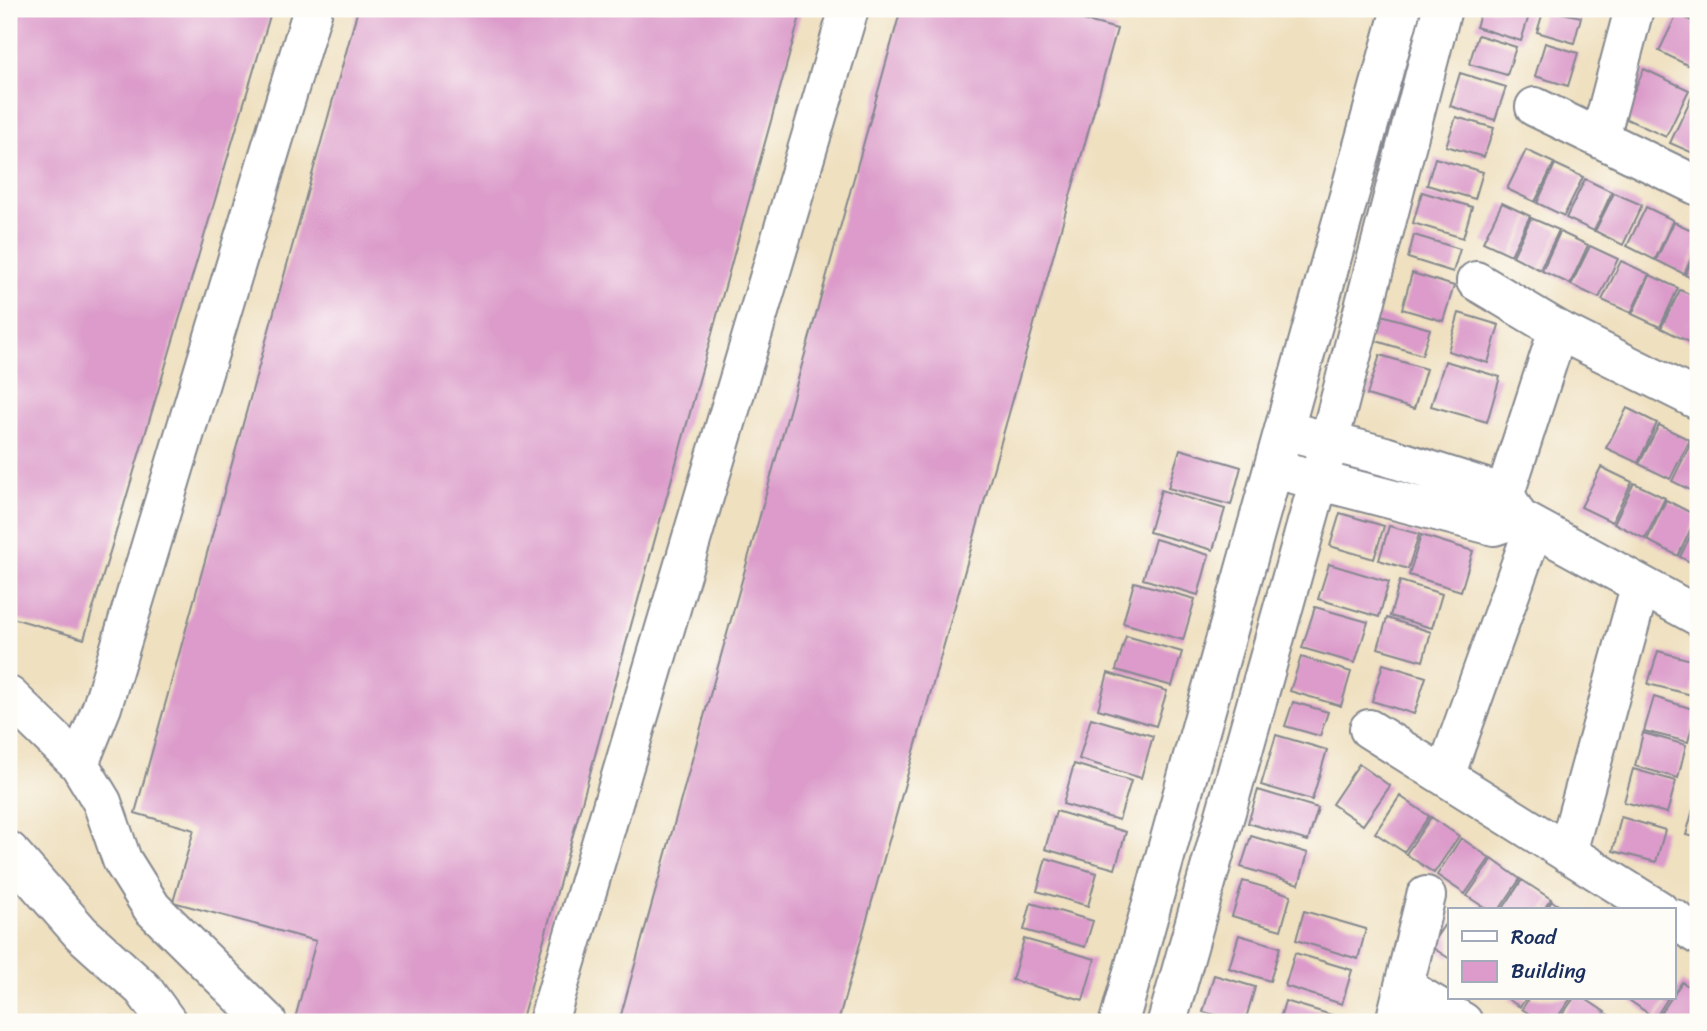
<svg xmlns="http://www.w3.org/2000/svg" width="1707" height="1031" viewBox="0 0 1707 1031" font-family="Sriracha,sans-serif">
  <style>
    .building { fill: #dc9bca }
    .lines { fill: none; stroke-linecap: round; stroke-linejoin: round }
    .minor-casing { stroke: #85888f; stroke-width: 42 }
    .minor { stroke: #fff; stroke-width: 38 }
  </style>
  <rect width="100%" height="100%" fill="#fdfcf7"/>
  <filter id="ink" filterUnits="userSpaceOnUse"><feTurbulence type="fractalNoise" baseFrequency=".0143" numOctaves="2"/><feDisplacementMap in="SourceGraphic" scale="14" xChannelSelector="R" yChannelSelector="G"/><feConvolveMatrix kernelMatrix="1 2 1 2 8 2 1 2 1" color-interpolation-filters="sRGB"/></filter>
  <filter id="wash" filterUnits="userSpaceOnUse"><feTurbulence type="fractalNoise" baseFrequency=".00686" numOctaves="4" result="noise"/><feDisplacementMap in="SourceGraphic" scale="28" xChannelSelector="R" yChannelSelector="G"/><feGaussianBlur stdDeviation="1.57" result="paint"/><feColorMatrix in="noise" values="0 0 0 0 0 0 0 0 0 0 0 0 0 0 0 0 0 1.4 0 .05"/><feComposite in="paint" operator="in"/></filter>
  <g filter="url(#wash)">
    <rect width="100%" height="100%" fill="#efe0c0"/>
    <g id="blocks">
      <path class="building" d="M9,9H272L84,639L9,617Z
        M358,9H802L521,1022H294L316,941L173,902L194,830L135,813Z
        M901,9H1042L1117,29L838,1022H619Z
        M1482,9H1531L1521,41L1476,27Z
        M1544,9L1581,17L1574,43L1537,32Z
        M1581,9H1600L1598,15Z
        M1677,14L1698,24V62L1695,69L1659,51Z
        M1478,35L1516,47L1507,75L1469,64Z
        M1545,43L1578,53L1568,86L1535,76Z
        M1644,69L1689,90L1666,137L1622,117Z
        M1460,73L1506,87L1495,120L1450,106Z
        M1693,94L1698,96V146L1695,154L1670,143Z
        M1456,117L1494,128L1484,157L1446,146Z
        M1526,150L1554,163L1535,202L1507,189Z
        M1435,158L1483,172L1475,199L1427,185Z
        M1555,164L1583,177L1564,216L1537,203Z
        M1585,179L1612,192L1594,231L1566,218Z
        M1422,192L1472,207L1463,238L1413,223Z
        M1614,193L1642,205L1623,245L1595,231Z
        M1502,203L1530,216L1511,255L1483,242Z
        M1646,207L1673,220L1655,260L1627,246Z
        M1531,218L1559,230L1540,270L1513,256Z
        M1674,222L1698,233V244L1684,274L1656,260Z
        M1560,232L1588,245L1570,284L1542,271Z
        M1414,235L1460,249L1453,272L1408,258Z
        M1590,246L1618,259L1599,298L1571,285Z
        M1698,248V281L1685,275Z
        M1621,261L1649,274L1631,313L1602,300Z
        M1412,273L1454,286L1443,321L1402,309Z
        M1650,275L1678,288L1660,327L1632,314Z
        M1680,290L1698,298V323L1689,342L1661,328Z
        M1459,313L1499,325L1488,363L1448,351Z
        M1378,314L1430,329L1422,355L1370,339Z
        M1698,326V346L1691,342Z
        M1380,355L1426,369L1414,409L1367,395Z
        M1445,361L1500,377L1487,422L1431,406Z
        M1627,408L1657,423L1638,463L1606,448Z
        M1659,425L1690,440L1670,479L1639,464Z
        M1692,441L1698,444V494L1672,481Z
        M1180,449L1241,467L1231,505L1168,488Z
        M1601,467L1632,482L1612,522L1581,507Z
        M1634,483L1665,498L1645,539L1614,523Z
        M1161,490L1225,509L1213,550L1149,532Z
        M1666,500L1697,516L1678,556L1647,540Z
        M1340,513L1384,526L1374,559L1330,546Z
        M1698,520V566L1680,557Z
        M1389,526L1419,534L1408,569L1379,560Z
        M1421,535L1473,551L1461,591L1409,575Z
        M1155,539L1209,555L1198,595L1143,579Z
        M1329,564L1389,582L1379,617L1318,599Z
        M1400,581L1442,594L1432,628L1390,616Z
        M1134,582L1195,599L1183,640L1123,623Z
        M1315,607L1368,622L1355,663L1302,648Z
        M1387,618L1431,632L1423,661L1378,648Z
        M1126,636L1182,652L1172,686L1116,670Z
        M1658,651L1698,662L1692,695L1648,684Z
        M1301,657L1351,672L1341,706L1290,691Z
        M1383,664L1426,677L1414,714L1372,701Z
        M1108,673L1167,691L1156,726L1098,709Z
        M1654,697L1696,710L1688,742L1644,731Z
        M1293,702L1328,712L1320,736L1285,726Z
        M1091,718L1153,736L1141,778L1079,759Z
        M1643,733L1686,745L1678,778L1635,766Z
        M1276,735L1327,750L1312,800L1261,785Z
        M1074,764L1131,781L1119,820L1063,804Z
        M1359,764L1390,786L1363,825L1332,804Z
        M1633,769L1676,781L1667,813L1624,802Z
        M1258,790L1318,808L1308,841L1248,823Z
        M1400,796L1429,816L1404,852L1375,833Z
        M1695,802L1698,803V838L1686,835Z
        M1056,811L1126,832L1115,869L1045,849Z
        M1431,817L1459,836L1434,873L1406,854Z
        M1621,817L1665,830L1656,862L1613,851Z
        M1251,836L1308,853L1299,884L1241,867Z
        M1461,838L1490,858L1465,894L1437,875Z
        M1046,858L1097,873L1088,906L1037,891Z
        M1492,859L1520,879L1499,910H1488L1467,896Z
        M1522,880L1551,899L1543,910H1502Z
        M1243,881L1291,895L1281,930L1232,916Z
        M1552,901L1566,910H1546Z
        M1031,903L1093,921L1085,947L1024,930Z
        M1304,911L1366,929L1358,959L1296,940Z
        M1450,917V959L1430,946Z
        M1239,935L1280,947L1270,981L1229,968Z
        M1024,939L1095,959L1083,1000L1012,980Z
        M1295,953L1352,970L1342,1004L1285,986Z
        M1214,975L1255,987L1245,1022L1203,1012Z
        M1682,982L1698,993V1020L1696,1022H1662L1657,1019Z
        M1506,998H1526L1520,1007Z
        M1529,998H1571L1554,1022H1542L1522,1009Z
        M1574,998H1584L1605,1012L1599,1022H1557Z
        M1626,998H1668L1655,1018Z
        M1285,1001L1345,1019L1344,1022H1279Z
        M1607,1014L1619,1022H1602Z
        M111,1016L126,1022H109Z"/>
    </g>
  </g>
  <g filter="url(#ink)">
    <use href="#blocks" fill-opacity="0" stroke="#85888f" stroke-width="2"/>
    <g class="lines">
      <defs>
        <path id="minor" d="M1535,107L1698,186
          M1600,138L1634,9
          M1476,281L1558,330L1698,400
          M1303,435L1385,456L1505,494L1518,518L1698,616
          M1294,474L1494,526L1518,518
          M1497,518L1558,330
          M9,696L79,764L102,802L122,860L152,908L267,1022
          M1369,729L1659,910
          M79,764L102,707L313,9
          M1445,776L1534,527
          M9,851L81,933L143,989L167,1022
          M1567,853L1640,587
          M1674,919L1698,935
          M1406,988L1463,1022
          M548,1022L849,9
          M1119,1022L1401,9
          M1167,1022L1319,480L1442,9
          M1395,1022L1426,896"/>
      </defs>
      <use href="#minor" class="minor-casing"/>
      <use href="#minor" class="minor"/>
    </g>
  </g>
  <rect width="1707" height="1031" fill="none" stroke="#fdfcf7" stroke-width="35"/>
  <rect x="1448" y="908" width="228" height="91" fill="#fdfcf7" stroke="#a3aaba" stroke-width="2"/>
  <rect x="1462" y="931" width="35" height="10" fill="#ffffff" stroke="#a3aaba" stroke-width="2"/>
  <text x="1511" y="944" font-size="21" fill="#1b2f5e">Road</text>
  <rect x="1462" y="961" width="35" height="21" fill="#dc9bca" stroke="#a3aaba" stroke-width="2"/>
  <text x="1511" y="978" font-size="21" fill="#1b2f5e">Building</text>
</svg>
